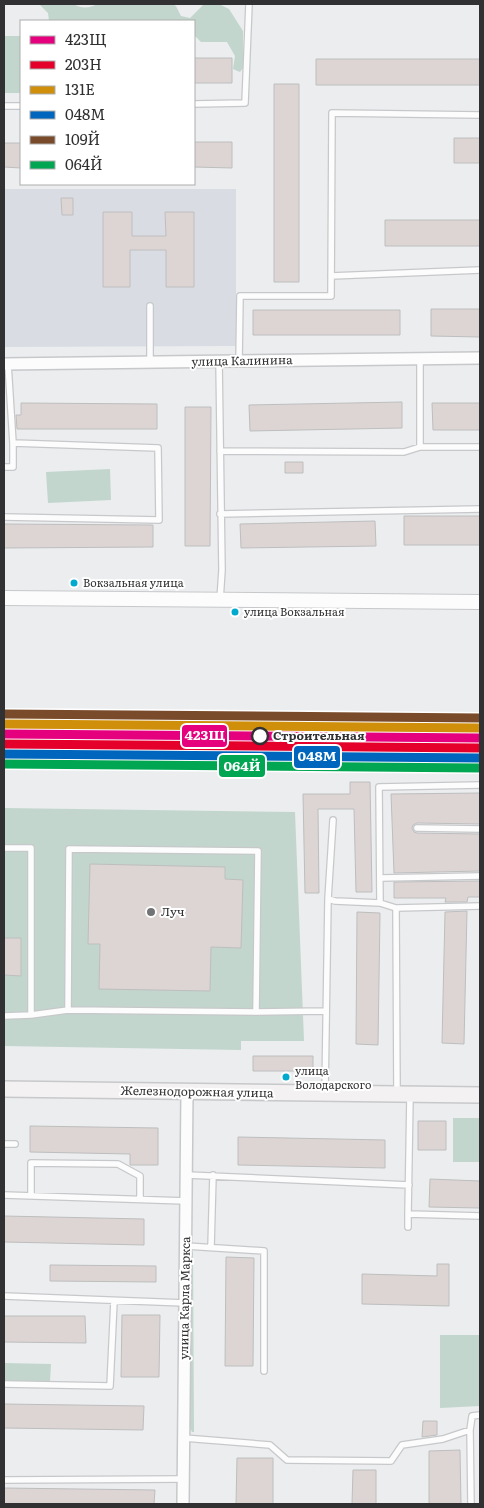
<svg xmlns="http://www.w3.org/2000/svg" width="484" height="1508" viewBox="0 0 484 1508" font-family="Literata,serif">
  <style>
    .built { fill: #d9dde3 }
    .green { fill: #c2d6cd }
    .building { fill: #dcd5d3; stroke: #bebebf }
    .lines { fill: none; stroke-linecap: round; stroke-linejoin: round }
    .service-casing { stroke: #c7c8ca; stroke-width: 8 }
    .minor-casing { stroke: #c7c8ca; stroke-width: 14 }
    .tertiary-casing { stroke: #c7c8ca; stroke-width: 16 }
    .secondary-casing { stroke: #c7c8ca; stroke-width: 18 }
    .service { stroke: #fcfcfd; stroke-width: 5.5 }
    .minor { stroke: #fcfcfd; stroke-width: 11 }
    .tertiary { stroke: #fcfcfd; stroke-width: 14 }
    .secondary { stroke: #f4f1f2; stroke-width: 15 }
    .rail-1-casing { stroke: #fff; stroke-width: 12 }
    .rail-2-casing { stroke: #fff; stroke-width: 12 }
    .rail-3-casing { stroke: #fff; stroke-width: 12 }
    .rail-4-casing { stroke: #fff; stroke-width: 12 }
    .rail-5-casing { stroke: #fff; stroke-width: 12 }
    .rail-6-casing { stroke: #fff; stroke-width: 12 }
    .rail-1 { stroke: #e5007d; stroke-width: 9 }
    .rail-2 { stroke: #e4002b; stroke-width: 9 }
    .rail-3 { stroke: #cf8f0a; stroke-width: 9 }
    .rail-4 { stroke: #0065bd; stroke-width: 9 }
    .rail-5 { stroke: #7a4b2a; stroke-width: 9 }
    .rail-6 { stroke: #00a651; stroke-width: 9 }
    .bus-dot { fill: #00a9ce; stroke: #fff; stroke-width: 2 }
    .stop-dot { fill: #fff; stroke: #313133; stroke-width: 2.5 }
    .poi-dot { fill: #727375; stroke: #fff; stroke-width: 2 }
    .labels { text-anchor: middle; stroke-width: 4; stroke-linejoin: round; paint-order: stroke }
    .bus-label { font-size: 11px; fill: #313133; stroke: #fff; text-anchor: start }
    .street-label { font-size: 12px; fill: #313133; stroke: #fff }
    .stop-label { font-size: 12px; font-weight: bold; fill: #313133; stroke: #fff; text-anchor: start }
    .poi-label { font-size: 12px; fill: #313133; stroke: #fff; text-anchor: start }
    .line-badge { stroke: #fff; stroke-width: 2 }
    .badge-label { font-size: 14px; text-anchor: middle; font-weight: bold; fill: #fff }
  </style>
  <rect width="100%" height="100%" fill="#ebedef"/>
  <path class="built" d="M4,189H236V346L4,347Z"/>
  <path class="green" d="M39,4H74C80,9 91,8 97,4H172L176,6L181,16L190,18L204,4H219L229,9L243,31V68L240,72L233,69L235,56L227,42H201L194,35V21H49L48,13Z
    M4,36H20L21,93H4Z
    M110,469L111,500L48,503L46,472Z
    M4,808L295,812L304,1041H241V1050L4,1046Z
    M453,1118H480V1162H453Z
    M193,1251L194,1432H192L190,1428V1255Z
    M440,1335H480V1406L440,1408Z
    M4,1363L51,1364L50,1382L4,1381Z"/>
  <path class="building" d="M194,58H232V83H194Z
    M316,59H480V85H316Z
    M274,84H299V282H274Z
    M454,138H480V163H454Z
    M194,142H232V168L194,167Z
    M4,143H21V168L4,167Z
    M61,198H73V215H62Z
    M103,212H132V236H166L165,212H194V287H166V250H130V287H103Z
    M385,220H480V246H385Z
    M431,309H480V337L431,336Z
    M253,310H400V335H253Z
    M402,402V428L250,431L249,405Z
    M21,403L157,404V429H17L16,415H21Z
    M432,403H480V430H433Z
    M185,407H211L210,546H185Z
    M285,462H303V473H285Z
    M404,516H480V545H404Z
    M375,521L376,546L241,548L240,524Z
    M4,524L153,525V547L4,548Z
    M350,782H370L372,892H356L354,809H318L319,893H305L303,794H350Z
    M480,793V824L417,823L413,825L412,828L414,832L417,833L480,834V871L394,873L391,794Z
    M90,864L225,867V879L243,880L241,948L211,947L210,991L99,989L100,944H88Z
    M480,881V897H468L467,902H445L446,898H394V882Z
    M467,911L464,1044L442,1043L445,912Z
    M357,912L380,913L378,1045L356,1044Z
    M4,938H21V976L4,975Z
    M253,1056H313V1071H253Z
    M418,1121H446V1150H418Z
    M30,1126L158,1128V1165H130V1154L30,1152Z
    M238,1137L385,1140V1168L238,1165Z
    M430,1179L480,1181V1208L429,1207Z
    M4,1216L144,1219V1245L4,1242Z
    M226,1257L254,1258L253,1366H225Z
    M437,1264H449V1306L362,1304V1274L437,1276Z
    M50,1265L156,1266V1282L50,1281Z
    M122,1315H160L159,1377H121Z
    M4,1316H85L86,1343L4,1342Z
    M4,1404L144,1406L143,1430L4,1428Z
    M423,1421H437V1435L422,1437Z
    M460,1450L461,1504H429V1451Z
    M237,1458H273V1504H236Z
    M353,1470H376V1504H352Z
    M4,1488L155,1490L154,1504H4Z"/>
  <g class="lines">
    <defs>
      <path id="service" d="M194,104L245,103L249,4
        M4,106H21
        M331,276L480,270
        M420,358V447
        M219,361L222,570L220,600
        M239,361L240,296H331L332,113L480,115
        M150,362V306
        M8,364L13,443
        M220,451L404,452L420,447H480
        M4,467H13V443L158,448L159,520L4,517
        M220,514L480,509
        M333,820L328,899L335,901L380,903L379,787L480,785
        M417,828L480,829
        M4,848H31V1015L4,1016
        M381,878L480,876
        M380,903L396,908L480,906
        M396,908L397,1093
        M256,1012L258,851L69,849L68,1010L256,1012L325,1011
        M31,1015L68,1010
        M325,1092L328,899
        M4,1144H15
        M187,1175L409,1185
        M4,1195L186,1201
        M31,1195V1163L118,1164L140,1176V1199
        M408,1214L410,1096
        M408,1227V1214L480,1216
        M186,1246L264,1251V1371
        M211,1247L213,1175
        M4,1296L185,1303
        M4,1384L110,1386L114,1301
        M184,1438L270,1445L287,1460L391,1461L402,1445L443,1439L470,1430
        M4,1480L184,1479
        M471,1504L470,1430L472,1416L480,1415"/>
      <path id="minor" d="M4,364L480,358
        M183,1504L187,1092"/>
      <path id="tertiary" d="M4,598L480,602"/>
      <path id="secondary" d="M4,1089L480,1095"/>
    </defs>
    <use href="#service" class="service-casing"/>
    <use href="#minor" class="minor-casing"/>
    <use href="#tertiary" class="tertiary-casing"/>
    <use href="#secondary" class="secondary-casing"/>
    <use href="#service" class="service"/>
    <use href="#minor" class="minor"/>
    <use href="#tertiary" class="tertiary"/>
    <use href="#secondary" class="secondary"/>
    <defs>
      <path id="rail-1" d="M4,734L480,738"/>
      <path id="rail-2" d="M4,744L480,748"/>
      <path id="rail-3" d="M4,724L480,728"/>
      <path id="rail-4" d="M4,754L480,758"/>
      <path id="rail-5" d="M4,714L480,718"/>
      <path id="rail-6" d="M4,764L480,768"/>
    </defs>
    <use href="#rail-1" class="rail-1-casing"/>
    <use href="#rail-2" class="rail-2-casing"/>
    <use href="#rail-3" class="rail-3-casing"/>
    <use href="#rail-4" class="rail-4-casing"/>
    <use href="#rail-5" class="rail-5-casing"/>
    <use href="#rail-6" class="rail-6-casing"/>
    <use href="#rail-1" class="rail-1"/>
    <use href="#rail-2" class="rail-2"/>
    <use href="#rail-3" class="rail-3"/>
    <use href="#rail-4" class="rail-4"/>
    <use href="#rail-5" class="rail-5"/>
    <use href="#rail-6" class="rail-6"/>
  </g>
  <g class="bus-dot">
    <circle cx="74" cy="583" r="4.5"/>
    <circle cx="235" cy="612" r="4.5"/>
    <circle cx="286" cy="1077" r="4.5"/>
  </g>
  <circle class="stop-dot" cx="260" cy="736" r="8"/>
  <circle class="poi-dot" cx="151" cy="912" r="5"/>
  <g class="labels">
    <g class="bus-label">
      <text x="83" y="587">Вокзальная улица</text>
      <text x="244" y="616">улица Вокзальная</text>
      <text x="295" y="1075">улица<tspan x="295" dy="14">Володарского</tspan></text>
    </g>
    <g class="street-label">
      <text transform="translate(242 361) rotate(-1)" y="4">улица Калинина</text>
      <text transform="translate(197 1092) rotate(1)" y="4">Железнодорожная улица</text>
      <text transform="translate(185 1298) rotate(-89)" y="4">улица Карла Маркса</text>
    </g>
    <g class="stop-label">
      <text x="273" y="740">Строительная</text>
    </g>
    <g class="poi-label">
      <text x="161" y="916">Луч</text>
    </g>
  </g>
  <g class="line-badge">
    <rect x="181" y="724" width="47" height="24" rx="5" fill="#e5007d"/>
    <rect x="293" y="745" width="48" height="24" rx="5" fill="#0065bd"/>
    <rect x="218" y="754" width="48" height="24" rx="5" fill="#00a651"/>
  </g>
  <g class="badge-label">
    <text x="205" y="740">423Щ</text>
    <text x="317" y="761">048М</text>
    <text x="242" y="771">064Й</text>
  </g>
  <rect width="484" height="1508" fill="none" stroke="#313133" stroke-width="10"/>
  <rect x="20" y="20" width="175" height="165" fill="#ffffff" stroke="#adadad"/>
  <rect x="30" y="36" width="25" height="8" fill="#e5007d" stroke="#adadad"/>
  <text x="65" y="45" font-size="15" fill="#313133">423Щ</text>
  <rect x="30" y="61" width="25" height="8" fill="#e4002b" stroke="#adadad"/>
  <text x="65" y="70" font-size="15" fill="#313133">203Н</text>
  <rect x="30" y="86" width="25" height="8" fill="#cf8f0a" stroke="#adadad"/>
  <text x="65" y="95" font-size="15" fill="#313133">131Е</text>
  <rect x="30" y="111" width="25" height="8" fill="#0065bd" stroke="#adadad"/>
  <text x="65" y="120" font-size="15" fill="#313133">048М</text>
  <rect x="30" y="136" width="25" height="8" fill="#7a4b2a" stroke="#adadad"/>
  <text x="65" y="145" font-size="15" fill="#313133">109Й</text>
  <rect x="30" y="161" width="25" height="8" fill="#00a651" stroke="#adadad"/>
  <text x="65" y="170" font-size="15" fill="#313133">064Й</text>
</svg>
